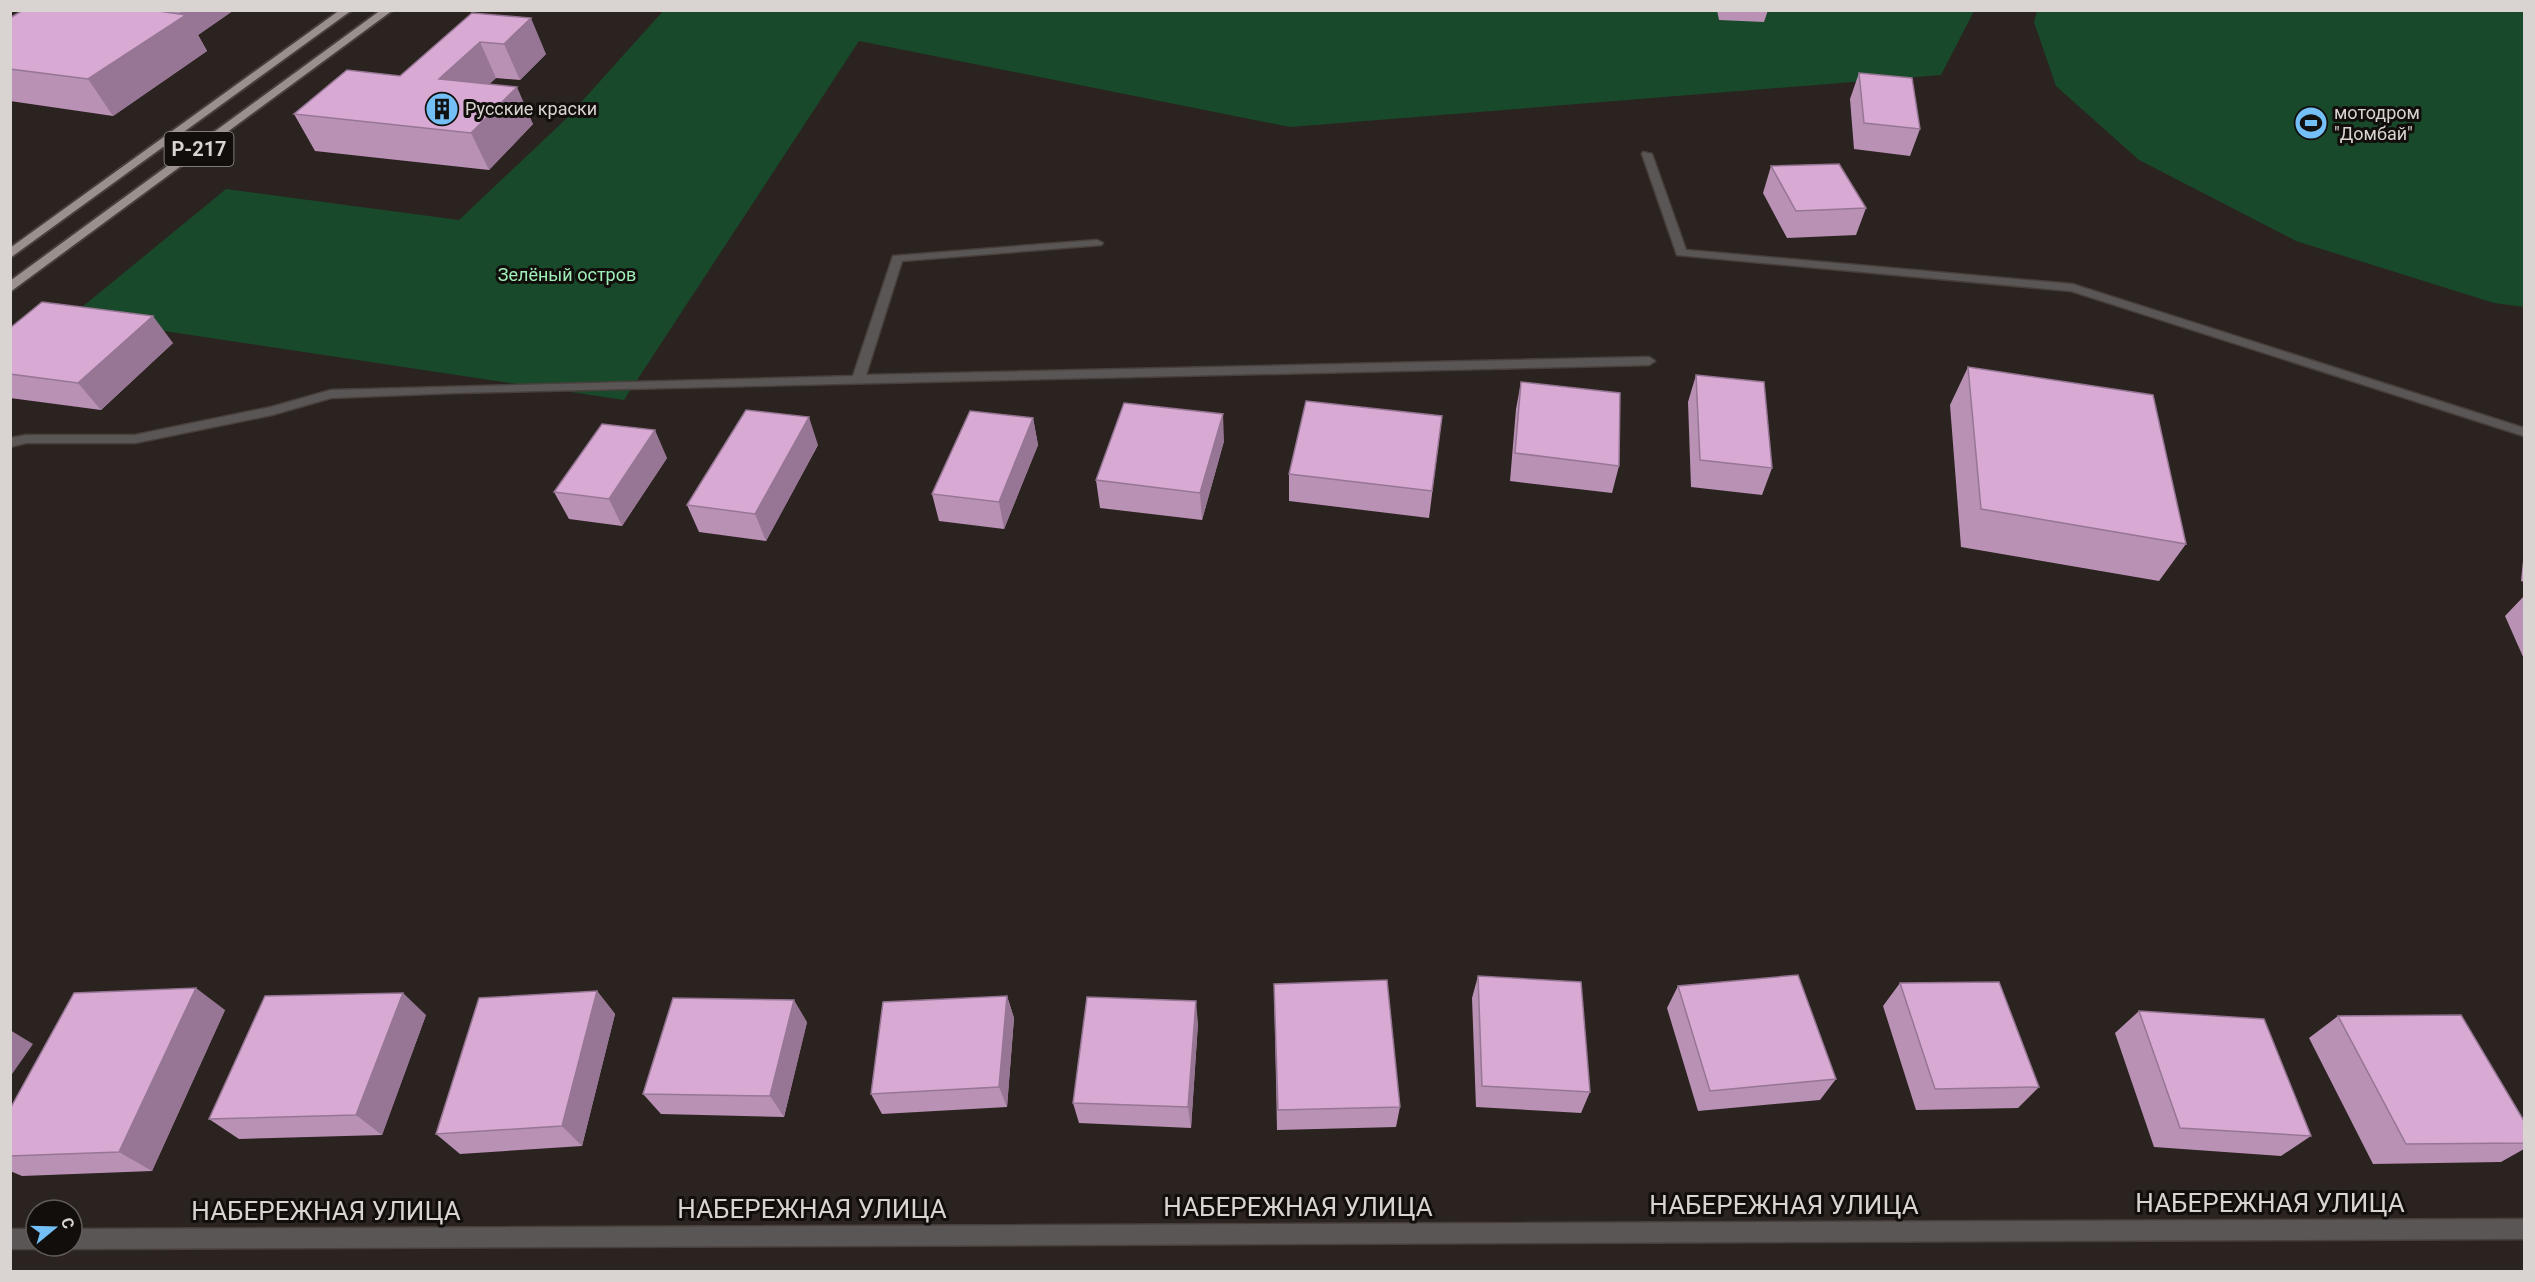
<svg xmlns="http://www.w3.org/2000/svg" width="2535" height="1282" viewBox="0 0 2535 1282" font-family="Roboto,sans-serif">
  <style>
    .green { fill: #19492b }
    .lines { fill: none; stroke-linecap: round; stroke-linejoin: round }
    .service-casing { stroke: #473f3b; stroke-width: 3 }
    .tertiary-casing { stroke: #473f3b; stroke-width: 3 }
    .trunk-casing { stroke: #473f3b; stroke-width: 4 }
    .service { fill: #5b5656; fill-rule: evenodd }
    .tertiary { fill: #5b5656; fill-rule: evenodd }
    .trunk { fill: #9a908e; fill-rule: evenodd }
    .wall { fill: #b991b5 }
    .shaded-wall { fill: #967694 }
    .building { fill: #d7a9d3; stroke: #967694; stroke-width: 1.5 }
    .labels { text-anchor: middle; stroke-width: 6; stroke-linejoin: round; paint-order: stroke }
    .far-poi-label { font-size: 18px; fill: #d9d4d1; stroke: #110e0c; text-anchor: start }
    .far-park-label { font-size: 18px; fill: #9feeb8; stroke: #110e0c }
    .shield { fill: #110e0c; stroke: #9d9996; stroke-width: 1.5 }
    .shield-label { font-size: 20px; font-weight: bold; fill: #d9d4d1 }
    .near-street-label { font-size: 26px; fill: #d9d4d1; stroke: #110e0c }
  </style>
  <rect width="100%" height="100%" fill="#2b231f"/>
  <path class="green" d="M663,11H1974L1941,75L1290,127L859,41L624,400L70,317L226,189L459,220L567,118Z
    M2037,11H2524V307L2494,303L2296,241L2139,160L2056,86L2034,22Z"/>
  <g class="lines">
    <defs>
      <path id="service" d="M1643,152L1652,154L1686,250L2072,284L2524,428V436L2071,291L1677,255L1642,154Z
        M1097,240L1103,243L1101,245L902,261L866,375L1649,357L1655,361L1649,365L455,393L331,398L272,415L135,443H26L10,447V438L26,435H135L271,407L331,390L853,376L893,256Z"/>
      <path id="tertiary" d="M2524,1219V1239L72,1249L65,1246H72V1229Z
        M10,1229H36V1246H43L36,1249H10Z"/>
      <path id="trunk" d="M340,10H352L10,258V248Z
        M381,10H393L10,292V281Z"/>
    </defs>
    <use href="#service" class="service-casing"/>
    <use href="#tertiary" class="tertiary-casing"/>
    <use href="#trunk" class="trunk-casing"/>
    <use href="#service" class="service"/>
    <use href="#tertiary" class="tertiary"/>
    <use href="#trunk" class="trunk"/>
  </g>
  <path class="wall" d="M23,10H234L198,35L207,51L113,116L10,101V18Z
    M1717,10H1768L1764,22L1719,20Z
    M472,13L546,54L520,80L496,78L489,84L533,124L489,170L315,151L294,114L400,76Z
    M1859,73L1920,129L1910,156L1854,149L1850,99Z
    M1771,166L1866,208L1856,235L1787,238L1763,193Z
    M10,328L173,343L101,410L10,398Z
    M1968,367L2186,544L2159,581L1961,547L1950,405Z
    M1696,375L1772,468L1762,495L1691,487L1688,402Z
    M1521,382L1619,466L1612,493L1510,481L1516,409Z
    M1442,416L1429,518L1289,501V474Z
    M1033,418L1038,445L1004,529L939,521L932,494Z
    M1224,441L1202,520L1100,508L1096,480Z
    M818,445L766,541L699,532L687,505Z
    M667,458L622,526L569,519L554,492Z
    M2524,550V582L2521,581Z
    M2524,596V659L2505,616Z
    M1478,976L1590,1092L1581,1113L1476,1107L1472,998Z
    M1900,983L2039,1087L2018,1108L1916,1110L1883,1006Z
    M1274,984L1400,1107L1396,1127L1277,1130Z
    M1678,986L1836,1079L1820,1100L1698,1111L1667,1008Z
    M597,991L615,1014L582,1146L460,1154L436,1134Z
    M1007,996L1014,1018L1007,1107L882,1114L871,1094Z
    M225,1010L152,1171L22,1176L10,1171V1109Z
    M2139,1011L2311,1136L2281,1156L2154,1147L2115,1033Z
    M426,1015L382,1135L239,1139L209,1119Z
    M2338,1016L2524,1121V1149L2501,1162L2373,1164L2309,1038Z
    M807,1022L784,1117L661,1114L643,1094Z
    M1198,1023L1191,1128L1079,1123L1073,1103Z"/>
  <path class="shaded-wall" d="M180,10H234L198,35L207,51L113,116L88,79L183,17L179,11Z
    M531,18L546,54L520,80L504,44Z
    M480,42L496,78L456,116L439,79Z
    M517,87L533,124L489,170L471,133Z
    M153,316L173,343L101,410L78,383Z
    M1223,414L1224,441L1202,520L1200,493Z
    M809,417L818,445L766,541L755,514Z
    M1033,418L1038,445L1004,529L999,502Z
    M655,430L667,458L622,526L609,499Z
    M196,988L225,1010L152,1171L119,1152Z
    M597,991L615,1014L582,1146L562,1126Z
    M403,993L426,1015L382,1135L356,1115Z
    M1007,996L1014,1018L1007,1107L999,1087Z
    M794,1000L807,1022L784,1117L770,1096Z
    M1196,1001L1198,1023L1191,1128L1188,1107Z
    M10,1030L33,1044L10,1077Z"/>
  <path class="building" d="M23,10H152L186,15L88,79L10,69V18Z
    M472,13L531,18L504,44L480,42L439,79L517,87L471,133L294,114L347,70L400,76Z
    M1859,73L1912,78L1920,129L1864,123Z
    M1839,164L1866,208L1796,211L1771,166Z
    M42,302L153,316L78,383L10,374V328Z
    M1968,367L2153,395L2186,544L1981,509Z
    M1696,375L1764,382L1772,468L1700,460Z
    M1521,382L1620,393L1619,466L1515,453Z
    M1306,401L1442,416L1432,491L1289,474Z
    M1124,403L1223,414L1200,493L1096,480Z
    M746,410L809,417L755,514L687,505Z
    M970,411L1033,418L999,502L932,494Z
    M602,424L655,430L609,499L554,492Z
    M1798,975L1836,1079L1710,1091L1678,986Z
    M1478,976L1581,982L1590,1092L1482,1086Z
    M1387,980L1400,1107L1278,1110L1274,984Z
    M1999,982L2039,1087L1935,1089L1900,983Z
    M196,988L119,1152L10,1156V1109L74,993Z
    M597,991L562,1126L436,1134L479,998Z
    M403,993L356,1115L209,1119L265,996Z
    M1007,996L999,1087L871,1094L883,1002Z
    M1087,997L1196,1001L1188,1107L1073,1103Z
    M673,998L794,1000L770,1096L643,1094Z
    M2139,1011L2264,1019L2311,1136L2180,1128Z
    M2461,1015L2524,1121V1143L2406,1144L2338,1016Z"/>
  <defs>
    <symbol id="building-disc" viewBox="-11 -11 22 22"><circle r="9.5" fill="#74c0f6" stroke="#110e0c"/><path d="M-4-6H4V6H1V3H-1V6H-4ZM-2.5-4.3h1.7v1.8h-1.7ZM.8-4.3h1.7v1.8H.8ZM-2.5-1h1.7V.8h-1.7ZM.8-1h1.7V.8H.8Z" fill="#111"/></symbol>
    <symbol id="stadium-disc" viewBox="-11 -11 22 22"><circle r="9.5" fill="#74c0f6" stroke="#110e0c"/><path d="M0-5a6.5 5 0 1 0 0 10a6.5 5 0 1 0 0-10ZM-3.5-1.8h7v3.6h-7Z" fill="#111"/></symbol>
  </defs>
  <g fill-rule="evenodd">
    <use href="#building-disc" x="423" y="90" width="38" height="38"/>
    <use href="#stadium-disc" x="2292" y="104" width="38" height="38"/>
  </g>
  <g class="labels">
    <g class="far-poi-label">
      <text x="465" y="115">Русские краски</text>
      <text x="2334" y="119">мотодром<tspan x="2334" dy="21">"Домбай"</tspan></text>
    </g>
    <g class="far-park-label">
      <text x="567" y="281">Зелёный остров</text>
    </g>
    <rect class="shield" x="164.5" y="132" width="69" height="34" rx="4.5"/>
    <g class="shield-label">
      <text x="199" y="156">Р-217</text>
    </g>
    <g class="near-street-label">
      <text x="2270" y="1212">НАБЕРЕЖНАЯ УЛИЦА</text>
      <text x="1784" y="1214">НАБЕРЕЖНАЯ УЛИЦА</text>
      <text x="1298" y="1216">НАБЕРЕЖНАЯ УЛИЦА</text>
      <text x="812" y="1218">НАБЕРЕЖНАЯ УЛИЦА</text>
      <text x="326" y="1220">НАБЕРЕЖНАЯ УЛИЦА</text>
    </g>
  </g>
  <rect width="2535" height="1282" fill="none" stroke="#d9d4d1" stroke-width="24"/>
  <g transform="translate(54 1228) rotate(71)"><circle r="28" fill="#110e0c" stroke="#615d5b" stroke-width="1.5"/>
  <path d="M0-4.5L10 22L0 15L-10 22Z" fill="#74c0f6"/>
  <text y="-9" font-size="16" font-weight="bold" text-anchor="middle" fill="#d9d4d1">С</text>
  </g>
</svg>
